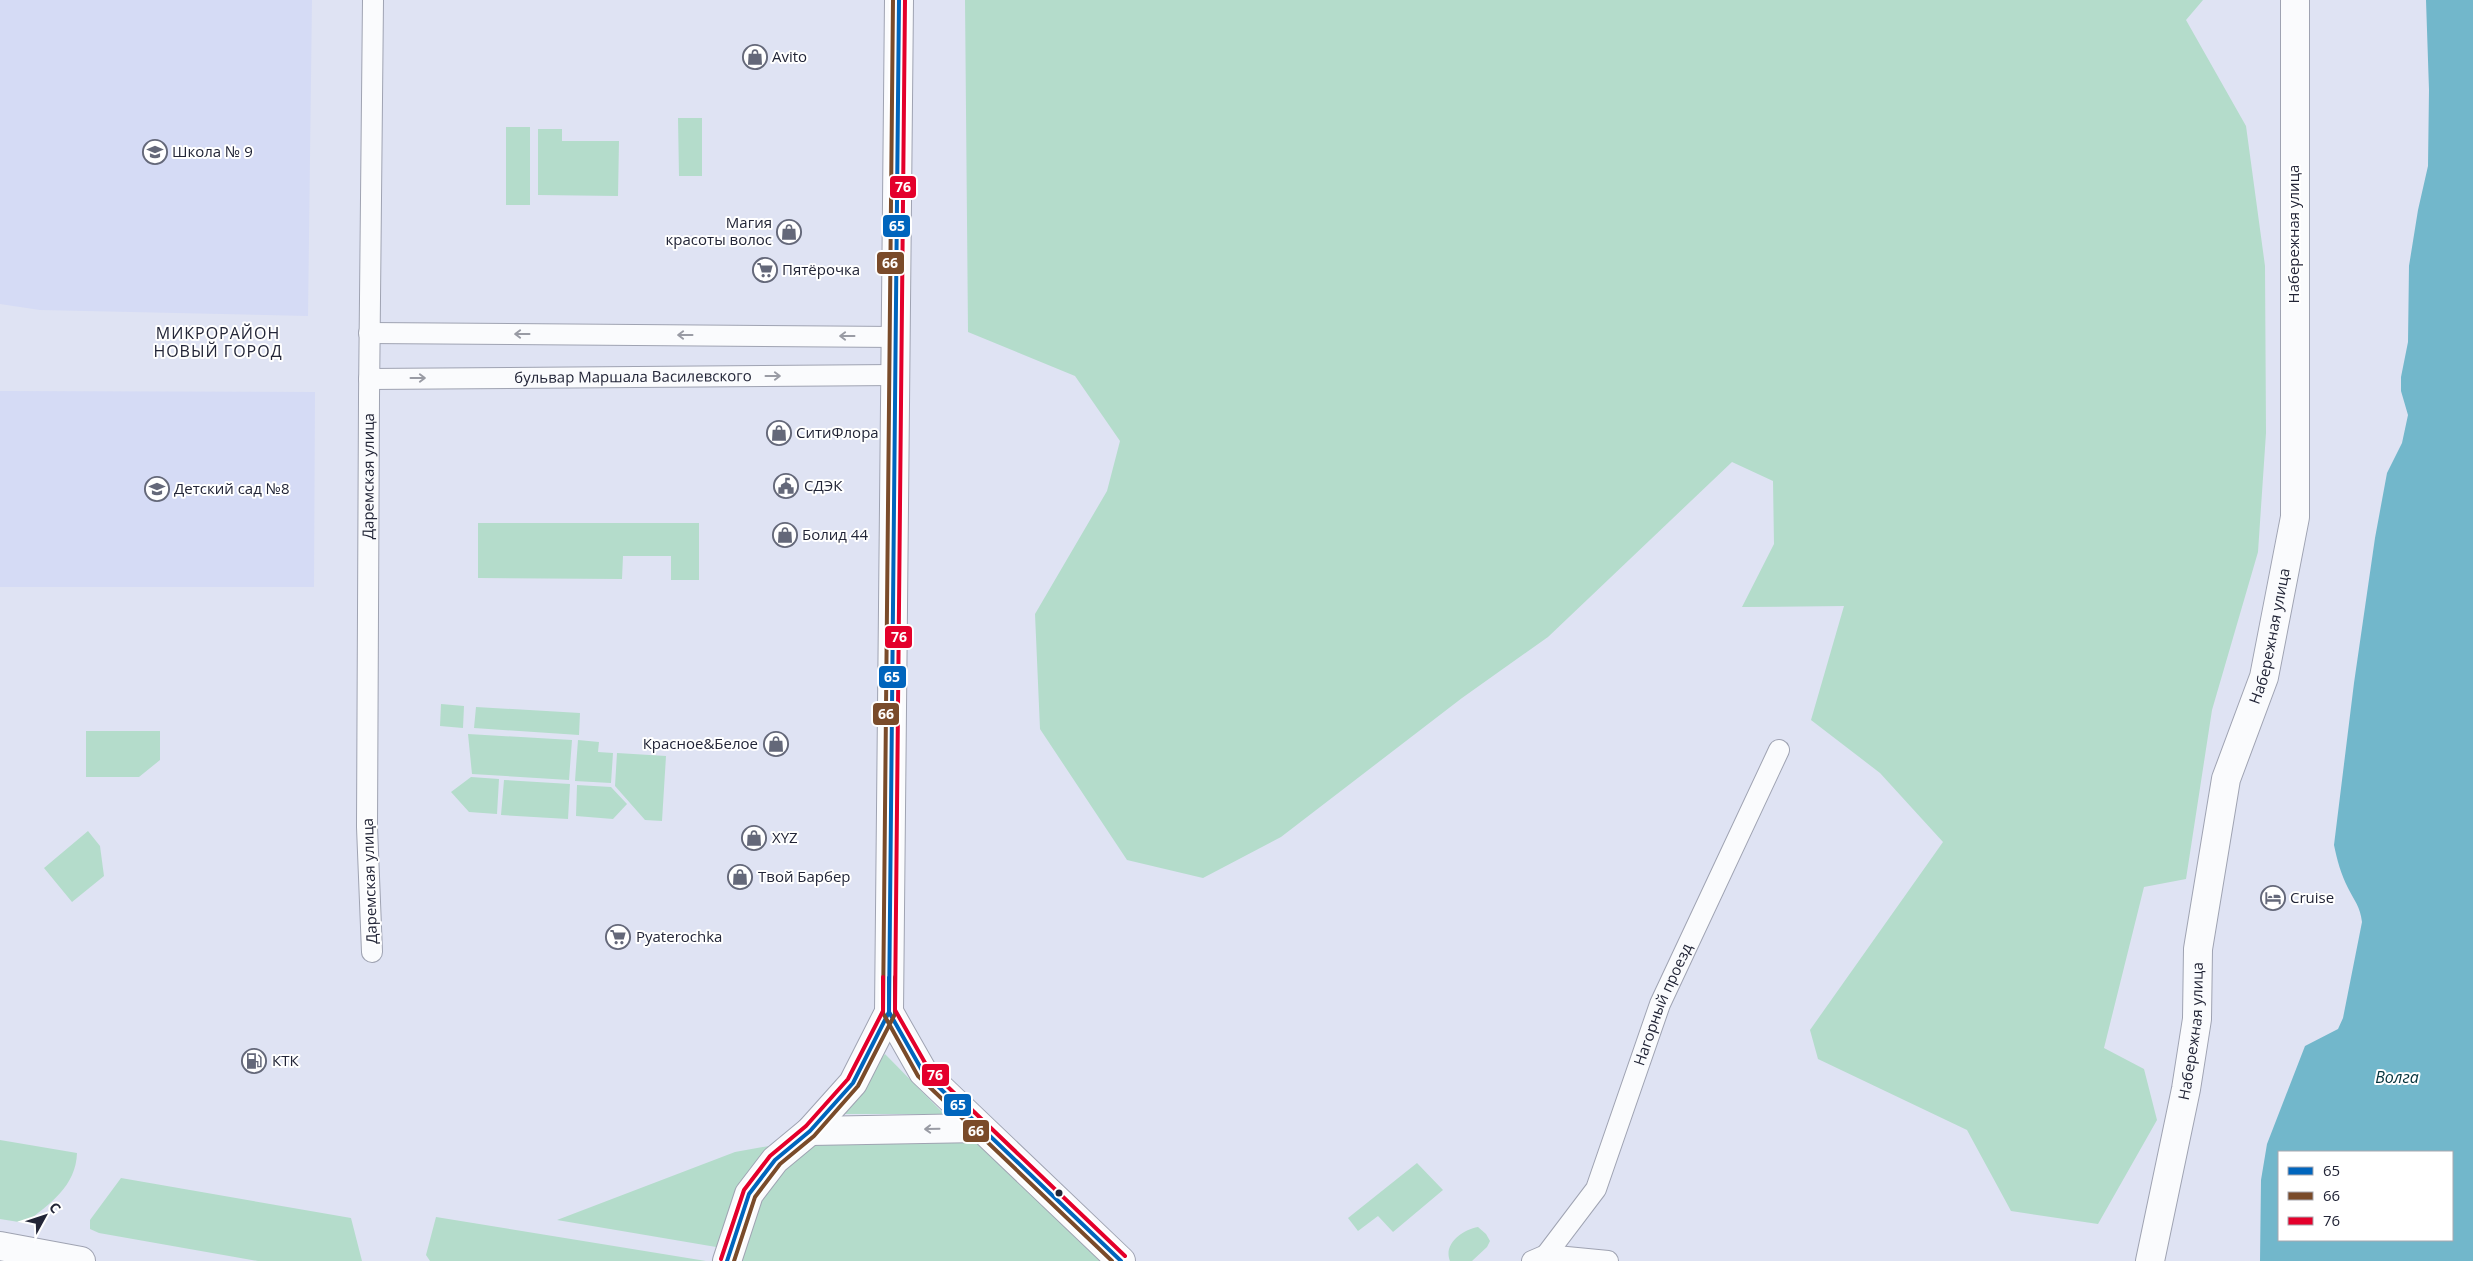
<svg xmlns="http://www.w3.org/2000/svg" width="2473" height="1261" viewBox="0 0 2473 1261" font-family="'Open Sans',sans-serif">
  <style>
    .built { fill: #d5dbf5 }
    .green { fill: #b4dccb }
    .water { fill: #72b7cb; fill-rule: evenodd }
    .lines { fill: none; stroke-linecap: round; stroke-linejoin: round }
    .street-casing { stroke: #9fa3b2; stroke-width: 22 }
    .secondary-casing { stroke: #9fa3b2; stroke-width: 30 }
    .highway-casing { stroke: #9fa3b2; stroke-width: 30 }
    .street { stroke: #fafbfd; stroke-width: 20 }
    .secondary { stroke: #fafbfd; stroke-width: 28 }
    .highway { stroke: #fafbfd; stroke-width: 28 }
    .bus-1-casing { stroke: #fff; stroke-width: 8 }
    .bus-2-casing { stroke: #fff; stroke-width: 8 }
    .bus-3-casing { stroke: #fff; stroke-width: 8 }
    .bus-1 { stroke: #0065bd; stroke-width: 4 }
    .bus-2 { stroke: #7a4b2a; stroke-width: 4 }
    .bus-3 { stroke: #e4002b; stroke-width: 4 }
    .oneway { stroke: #999ba4 }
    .bus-dot { fill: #222537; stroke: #fff; stroke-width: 2 }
    .labels { text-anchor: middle; stroke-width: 4; stroke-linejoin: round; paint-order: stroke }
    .poi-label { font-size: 15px; fill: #222537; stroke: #fff; text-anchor: start }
    .street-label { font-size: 15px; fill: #222537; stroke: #fff }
    .neighbourhood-label { font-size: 16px; letter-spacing: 1px; fill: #222537; stroke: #fff }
    .water-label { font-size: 16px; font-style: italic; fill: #02313b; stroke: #fff }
    .line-badge { stroke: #fff; stroke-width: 2 }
    .badge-label { font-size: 14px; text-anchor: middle; font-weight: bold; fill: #fff }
  </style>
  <rect width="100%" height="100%" fill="#dfe3f3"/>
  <path class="built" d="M0,0H312L308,316L40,310L0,304Z
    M0,391L315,392L314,587H0Z"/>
  <path class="green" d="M965,0H2203L2186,20L2246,126L2265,266L2266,433L2258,552L2212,710L2186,879L2144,887L2104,1048L2144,1069L2157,1120L2098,1224L2011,1211L1967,1130L1818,1059L1810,1030L1943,842L1880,773L1811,720L1844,606L1742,607L1774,544L1773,481L1732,462L1548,637L1462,698L1281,837L1203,878L1127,860L1040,729L1035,614L1107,491L1120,441L1075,376L968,332Z
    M678,118H702V176H679Z
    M506,127H530V205H506Z
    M538,129H562V141H619L618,196L538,195Z
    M478,523H699V580H671V556H623L622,579L478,578Z
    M441,704L464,706L463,728L440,726Z
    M476,707L580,713L579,735L474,728Z
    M86,731H160V760L139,777H86Z
    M468,734L572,740L569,780L472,774Z
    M578,740L599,742L598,752L613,753L611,783L575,781Z
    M617,753L666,756L662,821L645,820L615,786Z
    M471,777L499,779L497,814L469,812L451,792Z
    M504,780L570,784L568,819L501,815Z
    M577,785L611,787L627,804L613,819L576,816Z
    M88,831L100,846L104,876L72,902L44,868Z
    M885,1054L944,1114H842Z
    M976,1136L1109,1261H740L760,1199L782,1167L814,1139Z
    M0,1140L77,1153C76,1186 50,1204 25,1223L0,1219Z
    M780,1144L722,1248L557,1220L735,1152Z
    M1417,1163L1443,1190L1393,1232L1378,1216L1358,1231L1348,1218Z
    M121,1178L351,1218L362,1261H258L99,1233L90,1229V1220Z
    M436,1217L706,1261H430L426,1255Z
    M1478,1227L1486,1234L1490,1241L1487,1247L1472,1261H1450C1443,1244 1462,1230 1478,1227Z"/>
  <path class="water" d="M2426,0H2473V1261H2260L2261,1180L2267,1144L2305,1046L2338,1029L2343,1018L2362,922C2360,906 2355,902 2348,888C2341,874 2337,860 2334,845L2354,683L2375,538L2387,473L2402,443L2408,415L2401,391V377L2408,342L2409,266L2418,210L2428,166L2429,90ZM2279,1152H2452V1240H2279Z"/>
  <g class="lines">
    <defs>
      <g id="street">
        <path d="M369,333L896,337"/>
        <path id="s1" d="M369,379L896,375"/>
        <path id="s2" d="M372,952L367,827L369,398L373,0"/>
        <path id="s3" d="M1546,1255L1596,1189L1660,1004L1779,750"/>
        <path d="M1532,1261L1546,1255L1608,1261"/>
      </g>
      <g id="secondary">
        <path d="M889,1012L923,1072L1121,1261"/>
        <path d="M810,1131L980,1128"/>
        <path d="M727,1261L749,1194L775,1160L810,1131L853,1083L889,1012L899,0"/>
        <path id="s4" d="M2150,1261L2186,1089L2197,1019L2198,949L2226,779L2264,677L2295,517V0"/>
      </g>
      <path id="highway" d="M0,1246L81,1261"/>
    </defs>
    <use href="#street" class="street-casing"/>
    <use href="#secondary" class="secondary-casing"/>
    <use href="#highway" class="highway-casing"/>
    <use href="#street" class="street"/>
    <use href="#secondary" class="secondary"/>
    <use href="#highway" class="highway"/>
    <defs>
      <path id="bus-1" d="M899,0L889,1012L923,1072L1121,1261
        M727,1261L749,1194L775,1160L810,1131L853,1083L889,1012V977"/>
      <path id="bus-2" d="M893,0L883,1013L918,1076L1112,1261
        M734,1261L755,1197L780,1164L814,1136L858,1086L895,1014V977"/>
      <path id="bus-3" d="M905,0L895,1010L928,1068L1125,1256
        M721,1259L744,1190L770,1156L806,1126L848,1079L883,1011V977"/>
    </defs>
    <use href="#bus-1" class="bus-1-casing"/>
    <use href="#bus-2" class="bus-2-casing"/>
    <use href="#bus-3" class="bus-3-casing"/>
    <use href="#bus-1" class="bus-1"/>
    <use href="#bus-2" class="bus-2"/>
    <use href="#bus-3" class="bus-3"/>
  </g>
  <defs><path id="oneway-shaft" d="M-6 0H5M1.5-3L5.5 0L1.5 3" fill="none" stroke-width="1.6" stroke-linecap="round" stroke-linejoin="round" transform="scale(1.25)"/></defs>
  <g class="oneway">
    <use href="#oneway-shaft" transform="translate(522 334) rotate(-180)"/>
    <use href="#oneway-shaft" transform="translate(685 335) rotate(-180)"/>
    <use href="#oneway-shaft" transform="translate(847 336) rotate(-180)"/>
    <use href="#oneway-shaft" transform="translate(773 376)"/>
    <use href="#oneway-shaft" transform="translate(418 378)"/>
    <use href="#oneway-shaft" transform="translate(932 1129) rotate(179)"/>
  </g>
  <defs>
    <symbol id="shop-ring" viewBox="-11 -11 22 22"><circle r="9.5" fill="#fff" stroke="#646879" stroke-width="1.5"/><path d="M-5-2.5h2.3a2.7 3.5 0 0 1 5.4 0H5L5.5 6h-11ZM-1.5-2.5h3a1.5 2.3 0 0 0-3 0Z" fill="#646879"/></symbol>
    <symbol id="school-ring" viewBox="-11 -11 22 22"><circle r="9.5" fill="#fff" stroke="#646879" stroke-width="1.5"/><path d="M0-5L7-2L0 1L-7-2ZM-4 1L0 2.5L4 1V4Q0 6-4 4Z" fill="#646879"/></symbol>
    <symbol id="supermarket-ring" viewBox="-11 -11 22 22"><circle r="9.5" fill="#fff" stroke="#646879" stroke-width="1.5"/><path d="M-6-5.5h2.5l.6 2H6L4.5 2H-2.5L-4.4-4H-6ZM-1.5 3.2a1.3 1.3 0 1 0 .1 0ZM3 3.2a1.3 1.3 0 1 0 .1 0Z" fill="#646879"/></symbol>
    <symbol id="civic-ring" viewBox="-11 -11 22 22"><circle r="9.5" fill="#fff" stroke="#646879" stroke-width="1.5"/><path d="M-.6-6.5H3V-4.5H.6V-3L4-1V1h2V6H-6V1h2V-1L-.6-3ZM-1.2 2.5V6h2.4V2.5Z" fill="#646879"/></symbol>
    <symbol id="hotel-ring" viewBox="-11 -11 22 22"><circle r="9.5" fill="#fff" stroke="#646879" stroke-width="1.5"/><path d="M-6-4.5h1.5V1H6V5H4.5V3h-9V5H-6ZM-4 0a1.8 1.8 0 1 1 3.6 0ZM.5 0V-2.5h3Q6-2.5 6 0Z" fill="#646879"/></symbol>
    <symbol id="fuel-ring" viewBox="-11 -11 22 22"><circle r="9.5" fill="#fff" stroke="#646879" stroke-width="1.5"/><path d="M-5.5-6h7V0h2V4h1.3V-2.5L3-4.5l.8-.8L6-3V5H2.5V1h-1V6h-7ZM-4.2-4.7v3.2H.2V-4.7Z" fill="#646879"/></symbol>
  </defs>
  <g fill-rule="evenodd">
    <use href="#shop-ring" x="741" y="43" width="28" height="28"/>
    <use href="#school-ring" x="141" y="138" width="28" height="28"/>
    <use href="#shop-ring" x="775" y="218" width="28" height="28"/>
    <use href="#supermarket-ring" x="751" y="256" width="28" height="28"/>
    <use href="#shop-ring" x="765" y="419" width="28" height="28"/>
    <use href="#civic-ring" x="772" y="472" width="28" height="28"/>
    <use href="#school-ring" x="143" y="475" width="28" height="28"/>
    <use href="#shop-ring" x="771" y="521" width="28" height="28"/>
    <use href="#shop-ring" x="762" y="730" width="28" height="28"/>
    <use href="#shop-ring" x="740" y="824" width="28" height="28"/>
    <use href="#shop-ring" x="726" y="863" width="28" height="28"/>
    <use href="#hotel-ring" x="2259" y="884" width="28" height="28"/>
    <use href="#supermarket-ring" x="604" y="923" width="28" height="28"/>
    <use href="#fuel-ring" x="240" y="1047" width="28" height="28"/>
  </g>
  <circle class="bus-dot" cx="1059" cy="1193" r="4.5"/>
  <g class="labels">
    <g class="poi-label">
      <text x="772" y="62">Avito</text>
      <text x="172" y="157">Школа № 9</text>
      <text x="772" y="228" text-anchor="end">Магия<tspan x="772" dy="17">красоты волос</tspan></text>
      <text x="782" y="275">Пятёрочка</text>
      <text x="796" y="438">СитиФлора</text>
      <text x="804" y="491">СДЭК</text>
      <text x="174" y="494">Детский сад №8</text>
      <text x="802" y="540">Болид 44</text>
      <text x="758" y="749" text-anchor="end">Красное&amp;Белое</text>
      <text x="772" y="843">XYZ</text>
      <text x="758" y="882">Твой Барбер</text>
      <text x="2290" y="903">Cruise</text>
      <text x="636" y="942">Pyaterochka</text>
      <text x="272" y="1066">КТК</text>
    </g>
    <g class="street-label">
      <text transform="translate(2294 234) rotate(-90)" y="5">Набережная улица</text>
      <text dy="5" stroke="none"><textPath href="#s1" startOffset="264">бульвар Маршала Василевского</textPath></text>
      <text dy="5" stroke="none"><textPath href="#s2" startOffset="476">Даремская улица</textPath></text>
      <text dy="5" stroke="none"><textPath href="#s4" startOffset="639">Набережная улица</textPath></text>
      <text transform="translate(370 881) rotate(-92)" y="5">Даремская улица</text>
      <text dy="5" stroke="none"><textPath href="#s3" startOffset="279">Нагорный проезд</textPath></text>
      <text dy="5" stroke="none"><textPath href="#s4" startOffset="234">Набережная улица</textPath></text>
    </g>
    <g class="neighbourhood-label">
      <text x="218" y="339">МИКРОРАЙОН<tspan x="218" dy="18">НОВЫЙ ГОРОД</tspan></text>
    </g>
    <g class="water-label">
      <text x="2397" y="1083">Волга</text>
    </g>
  </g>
  <g class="line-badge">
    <rect x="889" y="175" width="28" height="24" rx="5" fill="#e4002b"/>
    <rect x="882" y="214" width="29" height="24" rx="5" fill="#0065bd"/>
    <rect x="876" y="251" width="29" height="24" rx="5" fill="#7a4b2a"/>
    <rect x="884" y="625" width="29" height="24" rx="5" fill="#e4002b"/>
    <rect x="878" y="665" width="29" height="24" rx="5" fill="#0065bd"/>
    <rect x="872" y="702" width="28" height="24" rx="5" fill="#7a4b2a"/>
    <rect x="921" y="1063" width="29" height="24" rx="5" fill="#e4002b"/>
    <rect x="943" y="1093" width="29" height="24" rx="5" fill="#0065bd"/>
    <rect x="962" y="1119" width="28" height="24" rx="5" fill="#7a4b2a"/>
  </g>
  <g class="badge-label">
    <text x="903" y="192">76</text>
    <text x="897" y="231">65</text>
    <text x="890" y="268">66</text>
    <text x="899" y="642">76</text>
    <text x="892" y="682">65</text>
    <text x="886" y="719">66</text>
    <text x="935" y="1080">76</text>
    <text x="958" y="1110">65</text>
    <text x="976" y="1136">66</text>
  </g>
  <rect x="2278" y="1151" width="175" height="90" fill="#ffffff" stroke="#a7a8af"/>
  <rect x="2288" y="1167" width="25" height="8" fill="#0065bd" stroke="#a7a8af"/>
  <text x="2323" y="1176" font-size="15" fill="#222537">65</text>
  <rect x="2288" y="1192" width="25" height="8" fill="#7a4b2a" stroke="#a7a8af"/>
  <text x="2323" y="1201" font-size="15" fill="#222537">66</text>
  <rect x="2288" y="1217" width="25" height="8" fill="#e4002b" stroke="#a7a8af"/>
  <text x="2323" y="1226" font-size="15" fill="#222537">76</text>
  <g transform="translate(45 1216) rotate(50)" stroke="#ffffff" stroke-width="4" paint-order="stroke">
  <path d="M0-4L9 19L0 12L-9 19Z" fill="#222537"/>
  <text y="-8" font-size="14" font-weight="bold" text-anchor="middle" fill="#222537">С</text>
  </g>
</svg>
